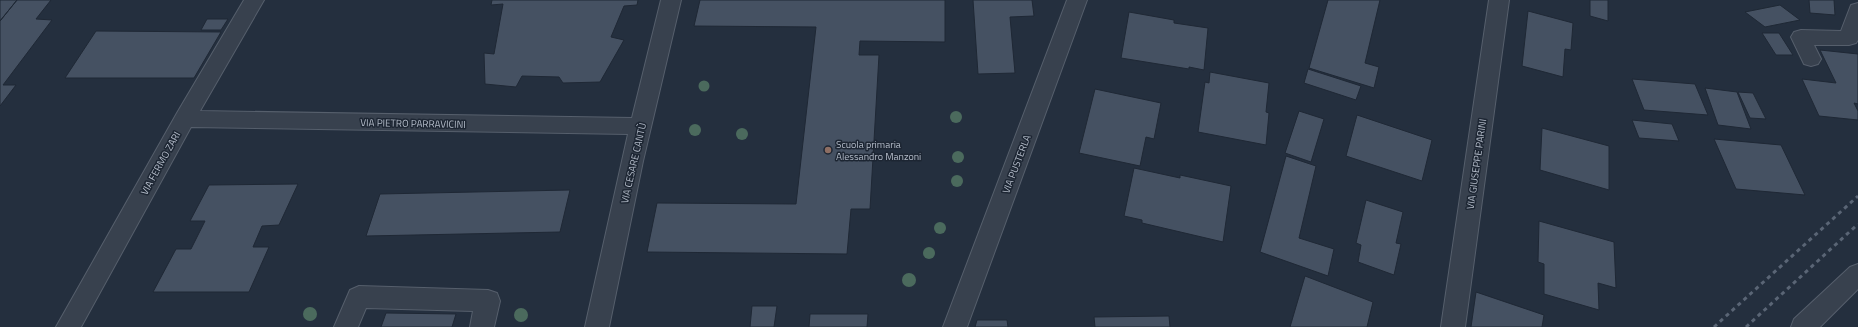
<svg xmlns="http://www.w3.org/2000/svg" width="1858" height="327" viewBox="0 0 1858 327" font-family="'Titillium Web',sans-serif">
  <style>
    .building { fill: #455162; stroke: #1f2835 }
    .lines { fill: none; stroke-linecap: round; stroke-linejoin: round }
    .minor-casing { stroke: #565f6c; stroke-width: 2 }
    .minor { fill: #38414e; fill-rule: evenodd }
    .rail { stroke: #5a6575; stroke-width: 3; stroke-dasharray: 4 4; stroke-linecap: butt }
    .tree { fill: #4b6a5d }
    .education-dot { fill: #8d6e63; stroke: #1d2633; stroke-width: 1.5 }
    .labels { text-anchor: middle; stroke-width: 3; stroke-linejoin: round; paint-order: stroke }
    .street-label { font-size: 10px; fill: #b4bcc9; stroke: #1d2633 }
    .poi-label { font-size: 10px; fill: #b4bcc9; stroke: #1d2633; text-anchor: start }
  </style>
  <rect width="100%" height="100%" fill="#242f3e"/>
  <path class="building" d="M0,0H17L0,21Z
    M17,0H51L36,19L52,20L3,85H16L0,106V21Z
    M492,0H638L637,5L624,6L611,37L624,40L600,82L563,83L559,77L522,76L516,87L485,84L484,53L494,54L503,4L491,5Z
    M700,0H945V42L860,41L859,55H879L870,209H851L847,254L647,252L657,203L796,204L816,27L694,26Z
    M973,0H1032L1034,16L1010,17L1015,73L978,74Z
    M1328,0H1380L1365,63L1379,67L1374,88L1309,68Z
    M1590,0H1608V21L1590,16Z
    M1809,0H1834L1835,15L1810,13Z
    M1780,5L1800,20L1765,27L1745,12Z
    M1528,11L1573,23L1571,50L1565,49L1563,77L1522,66Z
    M1129,12L1174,20V23L1208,28L1204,70L1189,67V69L1121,58Z
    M207,19H228L221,30H201Z
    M96,31L221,32L194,78H65Z
    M1762,33H1779L1793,55H1776Z
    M1820,50L1858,54V104L1854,103L1858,111V120L1819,116L1802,79L1836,83Z
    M1308,69L1361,86L1356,100L1304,83Z
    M1210,72L1269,83L1266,112L1269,113L1266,145L1198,132L1205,82L1209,83Z
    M1632,79L1695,84L1708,115L1644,110Z
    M1705,88L1737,92L1751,129L1718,125Z
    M1095,89L1161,103L1154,139L1146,137L1140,166L1079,153Z
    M1738,92L1753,93L1766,119L1750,118Z
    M1299,111L1324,119L1311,162L1285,153Z
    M1357,115L1432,140L1422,181L1346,156Z
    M1632,120L1672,124L1679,141L1639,138Z
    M1542,128L1609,146V190L1540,170Z
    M1714,139L1781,145L1805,195L1736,189Z
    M1286,156L1316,166L1299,238L1334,249L1328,276L1260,252Z
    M1134,168L1180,178V175L1231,186L1223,242L1142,223V220L1124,216Z
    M298,184L279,225L262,226L253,247H269L249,292H153L176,249H191L205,221H190L209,185Z
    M570,190L560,232L366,236L380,194Z
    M1366,200L1403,212L1396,243L1401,244L1394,275L1358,262L1361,245L1356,243Z
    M1539,221L1614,242L1616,288L1598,283L1599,310L1544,294V264L1538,262Z
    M1305,276L1373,302L1367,327H1290Z
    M1476,292L1544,315L1542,327H1471Z
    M752,306H777L774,327H750Z
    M386,313L456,314L452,327H381Z
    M810,314H868L867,327H809Z
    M1169,316L1170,327H1095L1094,317Z
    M977,320H1007L1008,327H975Z"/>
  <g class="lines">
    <defs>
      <path id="minor" d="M244,0H264L200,111L632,118L661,0H681L643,161L609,327H585L628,134L191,127L81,327H56L177,113Z
        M1067,0H1087L967,327H943Z
        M1489,0H1509L1465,327H1441Z
        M1858,3V40L1856,43L1849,45H1814L1821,59L1818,64L1811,66L1804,64L1791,37L1794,32L1801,30L1841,31L1851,5Z
        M1858,264V289L1820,327H1791L1794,319L1850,267Z
        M359,286L488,290L497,293L500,301L494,327H470L473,311L366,308L358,327H334L350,290Z"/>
    </defs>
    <use href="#minor" class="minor-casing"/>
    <use href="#minor" class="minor"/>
    <path class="rail" d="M1714,327L1858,196
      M1746,327L1858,224"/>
  </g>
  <g class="tree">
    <circle cx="704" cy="86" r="5.5"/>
    <circle cx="956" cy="117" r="6"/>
    <circle cx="695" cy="130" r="6"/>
    <circle cx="742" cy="134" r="6"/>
    <circle cx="958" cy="157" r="6"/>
    <circle cx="957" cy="181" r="6"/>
    <circle cx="940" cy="228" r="6"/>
    <circle cx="929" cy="253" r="6"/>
    <circle cx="909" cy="280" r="7"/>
    <circle cx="310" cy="314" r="7"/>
    <circle cx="521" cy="315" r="7"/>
  </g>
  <circle class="education-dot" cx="828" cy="150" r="4"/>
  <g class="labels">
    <g class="street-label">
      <text transform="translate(413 123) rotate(1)" y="4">VIA PIETRO PARRAVICINI</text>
      <text transform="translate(160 163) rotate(-61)" y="4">VIA FERMO ZARI</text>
      <text transform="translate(633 163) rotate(-77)" y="4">VIA CESARE CANTÙ</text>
      <text transform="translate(1016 164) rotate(-69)" y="4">VIA PUSTERLA</text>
      <text transform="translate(1476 164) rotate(-82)" y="4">VIA GIUSEPPE PARINI</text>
    </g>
    <g class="poi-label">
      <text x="836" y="148">Scuola primaria<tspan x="836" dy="12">Alessandro Manzoni</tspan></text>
    </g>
  </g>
</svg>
